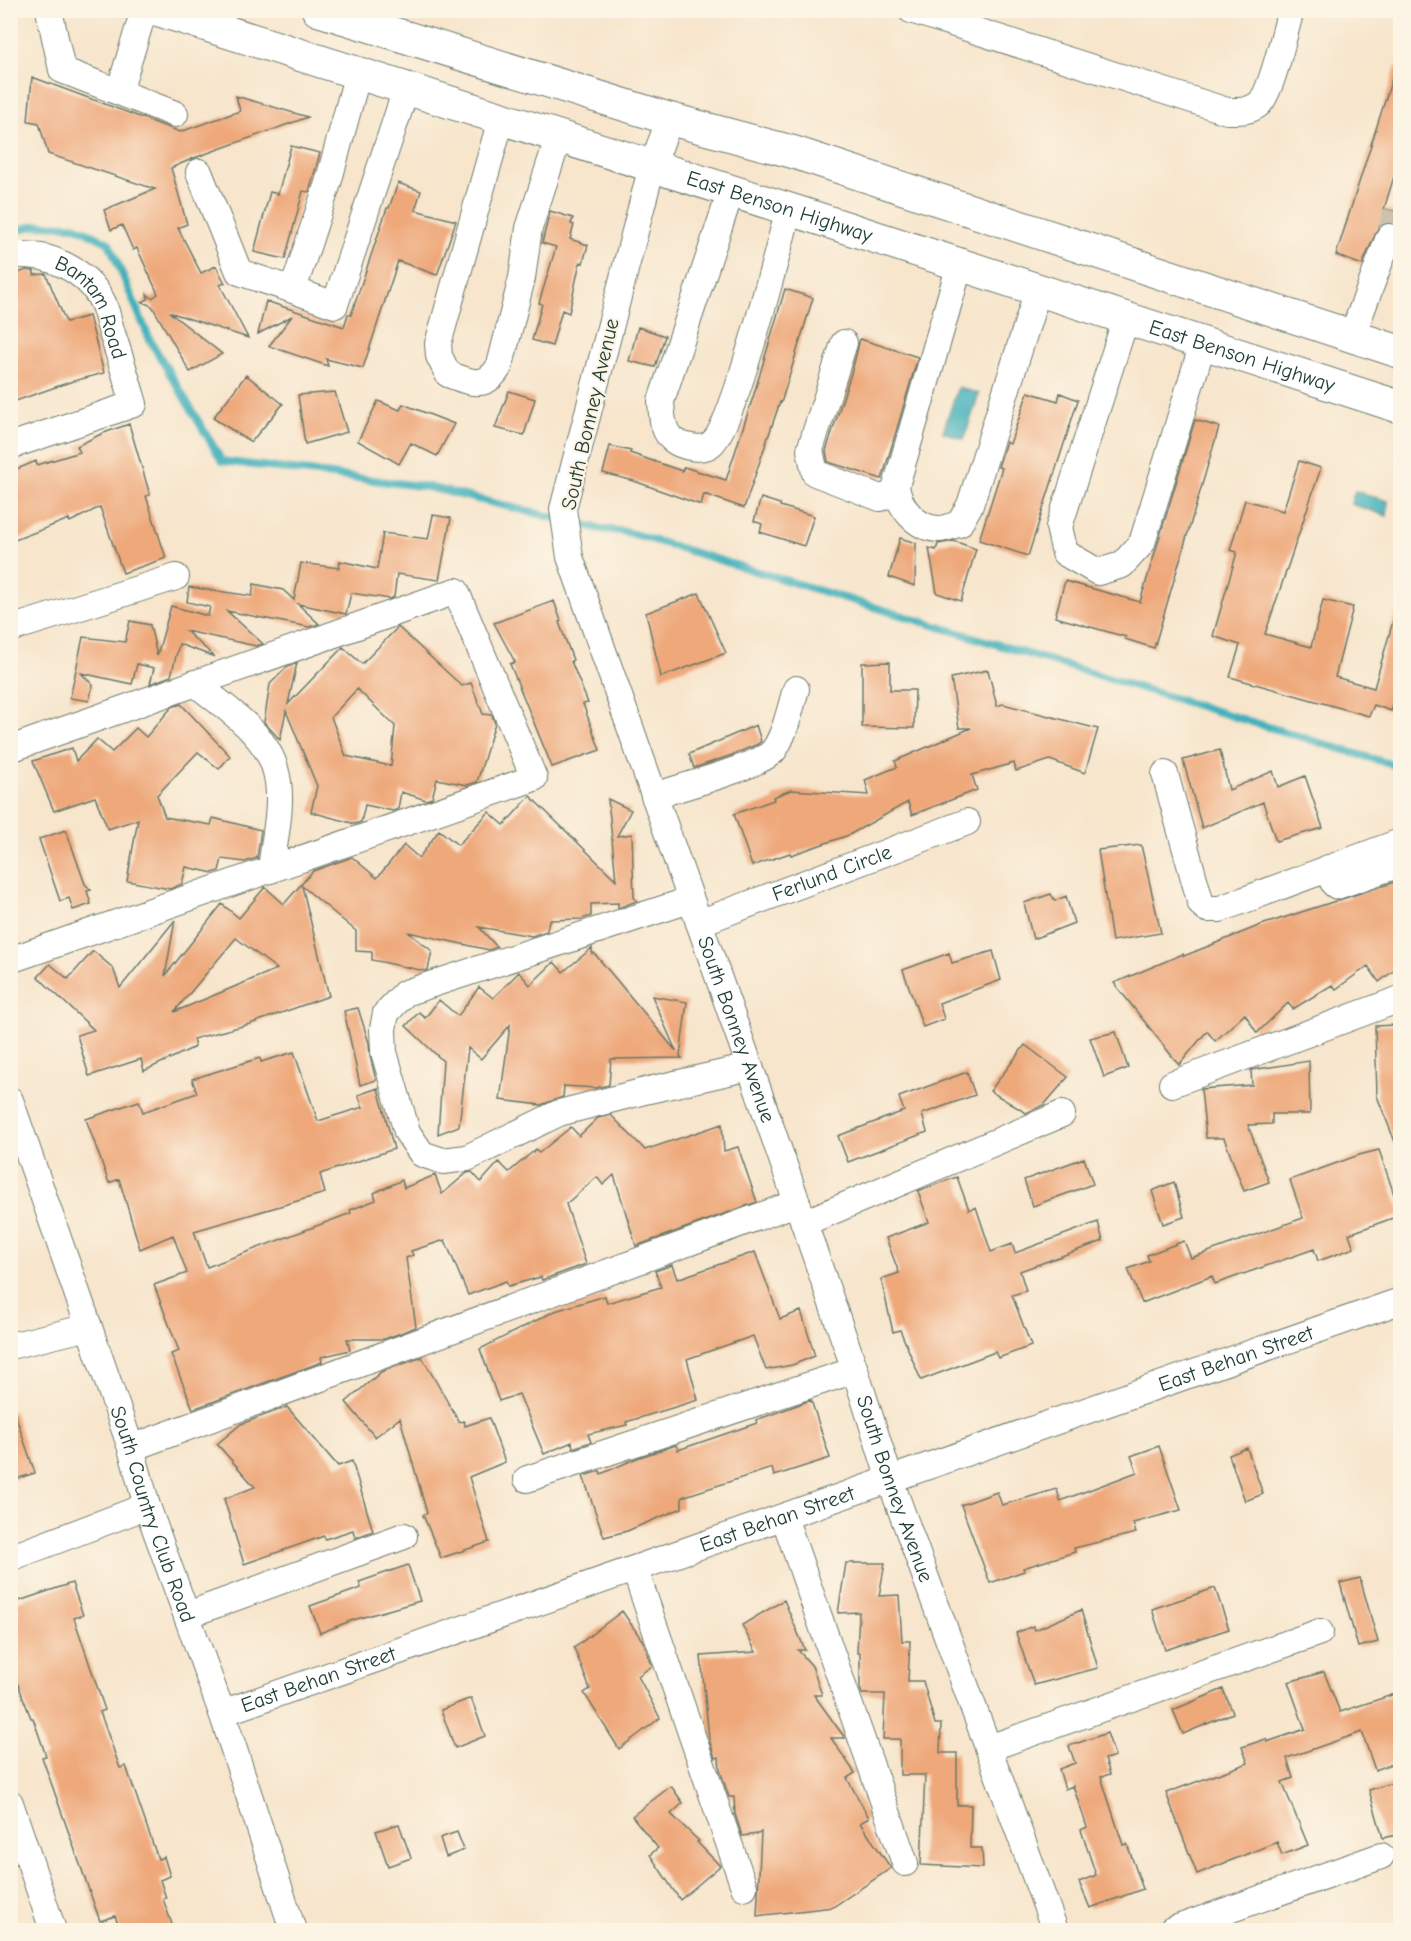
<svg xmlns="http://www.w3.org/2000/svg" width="1411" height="1941" viewBox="0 0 1411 1941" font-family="'Comic Neue',sans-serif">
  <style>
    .water { fill: #41b0bb; stroke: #307678; stroke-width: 1.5 }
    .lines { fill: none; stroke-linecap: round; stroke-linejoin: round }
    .stream { stroke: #41b0bb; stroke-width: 8 }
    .building { fill: #eea87a; fill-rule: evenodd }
    .minor-tunnel { stroke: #ccc3ae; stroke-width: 26; stroke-dasharray: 26 13; stroke-linecap: butt }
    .minor-casing { stroke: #6b7869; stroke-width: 28 }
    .major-casing { stroke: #6b7869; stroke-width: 34 }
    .minor { stroke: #fff; stroke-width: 26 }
    .major { stroke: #fff; stroke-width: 32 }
    .labels { text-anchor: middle; stroke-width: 4.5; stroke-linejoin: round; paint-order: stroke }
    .street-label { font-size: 21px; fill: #1f3d34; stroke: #fcf5e5 }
  </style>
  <rect width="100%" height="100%" fill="#fcf5e5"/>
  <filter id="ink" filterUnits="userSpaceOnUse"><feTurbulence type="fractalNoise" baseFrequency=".0167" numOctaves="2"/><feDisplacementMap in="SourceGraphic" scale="12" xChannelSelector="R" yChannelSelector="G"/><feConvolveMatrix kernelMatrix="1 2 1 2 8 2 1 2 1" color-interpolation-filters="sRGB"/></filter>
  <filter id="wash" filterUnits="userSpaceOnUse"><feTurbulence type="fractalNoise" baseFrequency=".008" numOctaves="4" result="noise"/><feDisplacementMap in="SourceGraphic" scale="24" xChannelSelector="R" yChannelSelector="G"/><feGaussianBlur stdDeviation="1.35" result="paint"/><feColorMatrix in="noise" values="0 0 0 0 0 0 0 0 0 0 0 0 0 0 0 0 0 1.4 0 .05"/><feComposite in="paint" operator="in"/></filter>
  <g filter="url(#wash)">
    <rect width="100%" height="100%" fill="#f7e5cc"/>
    <path class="water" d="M958,387L979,394L964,439L943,432Z
      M1355,491L1388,501L1387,516L1351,504Z"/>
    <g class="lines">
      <path class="stream" d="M10,232L37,225L75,226L109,243L150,340L222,461L428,487L601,529L627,532L1400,767"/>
    </g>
    <g id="blocks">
      <path class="building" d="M1396,66L1401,67V154L1384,209L1401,213V227L1395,223L1387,222L1379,226L1362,265L1336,255Z
        M32,77L180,132L240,111L236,96L308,117L194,158L171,168L187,224L178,228L201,273L216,266L225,283L220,285L248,338L169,312L222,354L190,372L152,306L142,302L148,299L147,294L152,298L158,294L137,248L133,250L122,225L111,230L104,210L155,189L48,154L39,123L28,121Z
        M291,146L320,153L309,192L303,191L285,259L254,252L270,192L278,194Z
        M398,183L421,191L415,210L456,221L437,275L398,261L363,368L326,359L328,366L269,346L292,316L258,334L266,301L344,327L348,314L351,315L387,208H389Z
        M550,211L573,218L571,224L574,225L570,239L588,245L583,263L580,262L569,313L562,310L552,346L532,340L542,304L539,303L556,247L542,243Z
        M26,270L34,271V275L46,274L66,322L89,316L104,373L70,382L10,403V276Z
        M785,289L813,298L781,403L780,402L744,508L704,494L701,505L634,481L603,473L610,446L631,451L630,453L682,471L684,467L726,480L754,394Z
        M638,327L665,336L655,367L629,361Z
        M860,339L918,357L882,479L828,462L826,451L853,367Z
        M246,375L283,404L251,442L213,418Z
        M509,391L535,399L524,435L495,428Z
        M335,392L347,432L305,444L298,395Z
        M1028,392L1058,401L1060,393L1078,400L1028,556L979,540L1002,468L998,467L1006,442L1010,444Z
        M378,401L400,410L403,404L454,424L437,456L411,443L399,464L358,441Z
        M1195,420L1219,427L1154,648L1125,639L1126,637L1055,617L1065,581L1140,602Z
        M129,424L150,495L146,496L166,558L123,573L100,507L70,522L69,519L10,542V472L36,461L37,465L80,452L77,446L101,434Z
        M1299,461L1321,468L1265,634L1311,647L1323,600L1353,607L1335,677L1374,688L1395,614L1401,615V681L1391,711L1374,705L1369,716L1230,677L1240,645L1213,636L1237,552L1230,550L1245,500L1283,511Z
        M761,498L780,504V506L814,516L804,546L760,532L762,524L754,521Z
        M433,515L451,518L439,580L397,574L394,597L390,599L351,593L346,614L298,604L319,624L309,627L227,611L263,644L256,646L186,631L215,657L179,644L171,676L150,684L154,668L137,664L132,684L81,673L93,685L89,701L70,698L83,637L125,642L130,621L150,625L157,656L171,606L208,616L210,607L187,602L189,587L252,596L254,584L283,590L294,600L301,563L339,568L340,561L377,569L383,533L428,539Z
        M900,538L916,543L915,586L889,577Z
        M954,541L976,549L961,601L937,593L929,548L936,550L938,544Z
        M699,593L726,653L661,677L646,613Z
        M554,601L561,621L559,622L573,660L571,661L588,703L583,704L600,750L552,767L510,664L515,662L494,623Z
        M398,627L462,686L471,683L483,714L492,715L495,723L477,782L467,785L437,779L432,798L426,800L401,792L398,809L393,811L365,805L361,822L355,824L311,812L317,786L286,711L280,740L264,722L270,684L287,667L297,663L288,704L343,647L362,664ZM357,689L395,726L391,766L346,756L331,717Z
        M890,662V690H915L914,728L862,727V663Z
        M988,670L997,706L1003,704L1098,729L1085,773L1050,760L1016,771L1014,763L972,775L977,790L912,815L908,802L849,835L791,855L790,853L752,866L734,814L774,800L773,797L791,790L869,795L865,780L897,767L895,761L971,728H959L951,678Z
        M181,704L230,756L219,769L198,752L157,795L165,817L211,825L213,818L261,830L257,858L245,862L222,859L219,871L213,873L186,867L182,884L170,889L127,881L138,819L108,829L95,797L54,811L33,761L72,748L76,761L97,739L112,752L136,728L146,737L172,707Z
        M756,725L761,741L758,744L732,755L694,768L689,754Z
        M1220,750L1229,790L1273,771L1278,787L1305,776L1323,828L1276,841L1263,802L1202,828L1183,760Z
        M530,796L616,880L608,799L631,810L617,836L632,834L634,898L637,901L618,908V903L591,904V916L582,919L549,920L547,931L532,936L479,927L497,947L489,950L408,932L432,951L428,970L425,971L372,960V952L356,951V931L302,886L329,996L250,1024L193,1039L195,1047L144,1071L141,1059L89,1076L77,1035L94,1030L38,977L50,964L68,979L93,951L113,968L120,988L175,920L165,976L222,904L239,918L265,887L284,904L313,871L352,857L377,878L404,845L419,858L439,830L458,845L489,812L504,825ZM236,938L277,969L174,1012Z
        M66,830L85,884L91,890L87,891L91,904L73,910L69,898L60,901L39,839Z
        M1141,845L1161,933L1112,941L1098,850Z
        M1401,880V965L1379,982L1368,966L1336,989L1332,985L1293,1009L1288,1003L1257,1033L1245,1014L1215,1041L1207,1031L1179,1065L1114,983L1183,954L1184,956L1261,925Z
        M1051,894L1055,901L1066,896L1074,923L1033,939L1024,903Z
        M592,948V954L594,953L676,1051L652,996L687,1002L680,1056L682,1058L611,1059L609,1085L596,1088L564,1086L563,1097L541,1105L500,1100L510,1025L481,1059L468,1048L459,1126L438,1134L443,1061L406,1026L419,1012L425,1018L439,1000L458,1016L479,987L493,998L519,972L530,985L554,962L563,972Z
        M993,951L1001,980L939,1003L944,1019L923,1027L903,970L949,953L952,963Z
        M358,1008L369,1043L370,1056L376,1080L360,1085L344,1011Z
        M1395,1025L1398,1094L1401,1093V1151L1399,1152L1377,1096L1375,1026Z
        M1116,1032L1128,1068L1104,1077L1090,1038Z
        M1025,1045L1068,1077L1044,1105L1026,1113L990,1091Z
        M294,1052L318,1121L363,1107L358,1095L378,1088L394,1149L320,1174L325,1193L194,1231L207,1267L351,1213L350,1210L376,1200L374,1193L402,1180L404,1188L435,1175L442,1194L467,1173L472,1172L481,1182L499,1162L509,1172L536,1149L539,1153L571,1127L579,1136L598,1118L611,1115L645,1150L722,1124L724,1151L738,1147L757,1202L636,1246L614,1175L603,1185L597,1177L566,1204L586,1264L542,1280L541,1277L508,1286L506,1281L468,1295L445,1240L411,1251L413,1255L406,1258L416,1327L385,1339H347L350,1350L321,1357L322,1362L193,1409L171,1354L179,1351L154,1285L187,1273L173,1235L140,1249L119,1179L109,1183L86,1119L139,1101L143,1112L197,1093L192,1079L260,1058L261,1062Z
        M1309,1061L1310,1114H1272V1124L1248,1125L1269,1182L1244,1191L1224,1138H1206L1201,1089L1252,1085L1251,1070Z
        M967,1072L975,1095L922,1114L927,1132L848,1162L838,1136L904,1111L899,1097Z
        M1379,1150L1401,1215L1349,1234L1354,1248L1318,1261L1314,1249L1215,1284L1212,1276L1142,1303L1128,1269L1149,1261L1147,1255L1184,1241L1191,1258L1303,1218L1290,1180L1359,1155Z
        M1084,1158L1093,1184L1033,1206L1024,1180Z
        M957,1177L969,1210L976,1207L991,1252L1012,1244L1015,1253L1098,1222L1103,1241L1020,1271L1026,1291L1012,1295L1031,1346L998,1358L995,1352L921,1380L900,1330L893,1332L881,1279L899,1273L886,1238L929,1222L918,1191Z
        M1174,1182L1184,1217L1163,1224L1152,1191Z
        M755,1252L780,1319L801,1311L815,1356L792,1365L766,1370L753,1336L687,1359L698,1400L626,1422L627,1425L588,1434L591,1442L573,1448L572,1442L544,1454L519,1394L499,1401L480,1349L555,1311L605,1296L607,1303L661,1287L655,1271L672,1265L677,1279Z
        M422,1357L459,1422L464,1421L465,1426L489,1418L505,1462L469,1477L489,1542L441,1558L423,1515L427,1513L400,1418L375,1437L346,1402L381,1372Z
        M811,1400L830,1458L774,1476L772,1468L682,1497V1508L627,1531L604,1537L583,1476L600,1471L601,1474L637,1458L676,1445L678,1450L757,1423L756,1420Z
        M287,1407L338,1466L352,1461L373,1531L355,1538L353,1530L325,1539L324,1536L244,1564L224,1499L255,1487L217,1444L241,1424Z
        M14,1411L35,1473L10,1481V1412Z
        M1159,1446L1181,1510L1133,1523L1136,1533L1074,1548L1075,1552L1023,1568L1024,1571L990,1583L961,1505L997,1492L1002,1505L1057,1489L1060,1501L1137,1472L1131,1456Z
        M1247,1448L1263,1494L1245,1501L1229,1455Z
        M846,1563H885L879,1596L899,1595L902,1641H910L908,1681H923L935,1724H941L940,1753H957V1805H971L970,1848H982L983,1868L921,1865L925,1775H900V1739H883L885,1694H862L860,1688V1653H857L859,1612L838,1613Z
        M408,1565L420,1601L353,1620L320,1633L310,1606L361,1588L359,1582Z
        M1360,1578L1378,1642L1358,1647L1340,1583Z
        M72,1583L83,1615L74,1618L105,1710L100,1712L120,1768L126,1766L158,1859L164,1857L170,1876L160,1880L166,1898L163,1899L174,1930H120L115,1916L100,1921L42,1757L46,1756L33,1718H31L10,1664V1614L19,1611L16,1602Z
        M1215,1588L1229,1629L1165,1650L1152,1609Z
        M784,1600L805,1650H798L812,1666L822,1695H814L845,1738H831L855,1773L847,1778L869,1818L860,1823L891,1868L833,1907L757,1916L761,1832L758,1834L742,1836L735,1814L734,1797H729L720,1770L719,1757L715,1758L709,1739L701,1656L756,1652L742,1625Z
        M1081,1610L1098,1668L1034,1685L1016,1633L1033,1626L1035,1630Z
        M622,1611L644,1643L652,1666L638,1676L660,1718L619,1749L584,1693L590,1689L574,1648Z
        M1324,1672L1340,1712L1401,1692V1716L1394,1718L1401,1738V1761L1375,1770L1362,1732L1287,1758L1293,1778L1282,1782L1308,1845L1282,1855L1277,1842L1197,1874L1166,1793L1248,1763L1242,1747L1266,1739L1267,1742L1305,1729L1288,1682Z
        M1223,1689L1233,1713L1183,1734L1173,1710Z
        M471,1698L485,1736L455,1748L441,1710Z
        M1107,1733L1115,1756L1105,1759L1110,1774L1101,1777L1123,1845L1127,1844L1143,1889L1090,1908L1079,1882L1096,1875L1081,1830L1087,1827L1073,1786L1065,1789L1059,1769L1075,1763L1069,1746Z
        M1392,1783L1401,1807V1834L1383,1838L1369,1790Z
        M671,1786L683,1803L671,1814L699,1841L697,1842L720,1866L680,1900L650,1855L658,1848L632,1816Z
        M399,1824L411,1858L388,1866L376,1831Z
        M457,1832L464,1850L446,1857L440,1838Z"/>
    </g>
  </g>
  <g filter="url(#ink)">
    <use href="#blocks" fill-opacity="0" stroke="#6b7869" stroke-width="1.5"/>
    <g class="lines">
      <path class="minor-tunnel" d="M1389,237L1396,212"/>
      <defs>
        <g id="minor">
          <path d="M49,10L62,70L175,114"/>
          <path d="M911,10L1227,111C1239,111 1249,112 1259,104C1272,92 1285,30 1291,10"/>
          <path d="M358,73L328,183L293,290L335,305L406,89"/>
          <path d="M119,92L144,10"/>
          <path d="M501,119L438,344L439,356L448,374C470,382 486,391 500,365L522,278L529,228L559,136"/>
          <path id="s1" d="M670,119L652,166L563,509L570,557L750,1067L855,1370L890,1480L1055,1930"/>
          <path d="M199,172L239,272L293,290"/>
          <path d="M731,191L661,401C662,415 662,434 676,442C685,447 703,451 711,444C733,428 779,246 789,209"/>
          <path id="s2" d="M10,256C46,251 87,269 103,303C107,312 109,324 112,333C120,357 127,380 134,404L10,446"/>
          <path d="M960,264L896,486C899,507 916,529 940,529C946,529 953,525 959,524L970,505L1038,290"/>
          <path d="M1126,318L1059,527L1065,553L1098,572L1122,565L1142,543L1203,343"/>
          <path d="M1352,336L1389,237"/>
          <path d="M844,343L810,450L815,473L880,498L897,493"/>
          <path d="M10,629L176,577"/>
          <path d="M195,683C224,707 267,733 276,772C284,802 274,839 271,870"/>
          <path d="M10,749L456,591L534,778L10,960"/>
          <path d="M1165,774L1201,904L1207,909H1220L1400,842"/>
          <path d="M654,796C677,788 762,766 774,750C786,732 790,709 796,689"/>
          <path d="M1328,868L1334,884L1337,886L1400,864"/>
          <path d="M690,900L405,993L386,1013L383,1029L384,1052L407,1132L422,1154L443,1161L467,1158L559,1113L649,1090L750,1067"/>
          <path id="s3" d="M699,923L967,822"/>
          <path d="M1172,1084L1400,999"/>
          <path id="s4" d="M10,1100L131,1448L147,1506L222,1713L293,1930"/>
          <path d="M804,1223L1062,1114"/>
          <path d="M10,1346L89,1327"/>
          <path d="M131,1448L796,1203"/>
          <path d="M527,1479L855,1370"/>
          <path d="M784,1517L905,1863"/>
          <path d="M10,1558L147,1506"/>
          <path d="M635,1570L744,1887"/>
          <path d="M187,1615L404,1536"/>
          <path id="s5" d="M222,1713L1400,1301"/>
          <path d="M989,1748L1320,1632"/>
          <path d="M10,1803L53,1930"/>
          <path d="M1172,1930L1381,1856"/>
        </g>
        <g id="major">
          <path id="s6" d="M158,10L804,214L1400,407"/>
          <path d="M318,10L670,119L793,152L1400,352"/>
        </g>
      </defs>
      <use href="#minor" class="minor-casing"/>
      <use href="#major" class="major-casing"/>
      <use href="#minor" class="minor"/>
      <use href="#major" class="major"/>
    </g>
  </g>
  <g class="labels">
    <g class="street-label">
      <text dy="7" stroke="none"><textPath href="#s6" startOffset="652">East Benson Highway</textPath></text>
      <text dy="7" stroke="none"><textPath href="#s2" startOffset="108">Bantam Road</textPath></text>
      <text dy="7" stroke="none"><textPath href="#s6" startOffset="1138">East Benson Highway</textPath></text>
      <text transform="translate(590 414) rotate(-77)" y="7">South Bonney Avenue</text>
      <text dy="7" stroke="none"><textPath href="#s3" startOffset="142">Ferlund Circle</textPath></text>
      <text dy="7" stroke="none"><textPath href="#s1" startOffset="954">South Bonney Avenue</textPath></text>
      <text dy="7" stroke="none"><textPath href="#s5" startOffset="1074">East Behan Street</textPath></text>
      <text dy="7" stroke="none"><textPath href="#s1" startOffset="1440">South Bonney Avenue</textPath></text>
      <text dy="7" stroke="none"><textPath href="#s4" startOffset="438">South Country Club Road</textPath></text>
      <text dy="7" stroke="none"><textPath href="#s5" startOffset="588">East Behan Street</textPath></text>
      <text dy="7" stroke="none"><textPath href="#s5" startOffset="102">East Behan Street</textPath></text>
    </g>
  </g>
  <rect width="1411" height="1941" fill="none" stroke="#fcf5e5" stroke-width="36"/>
</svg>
